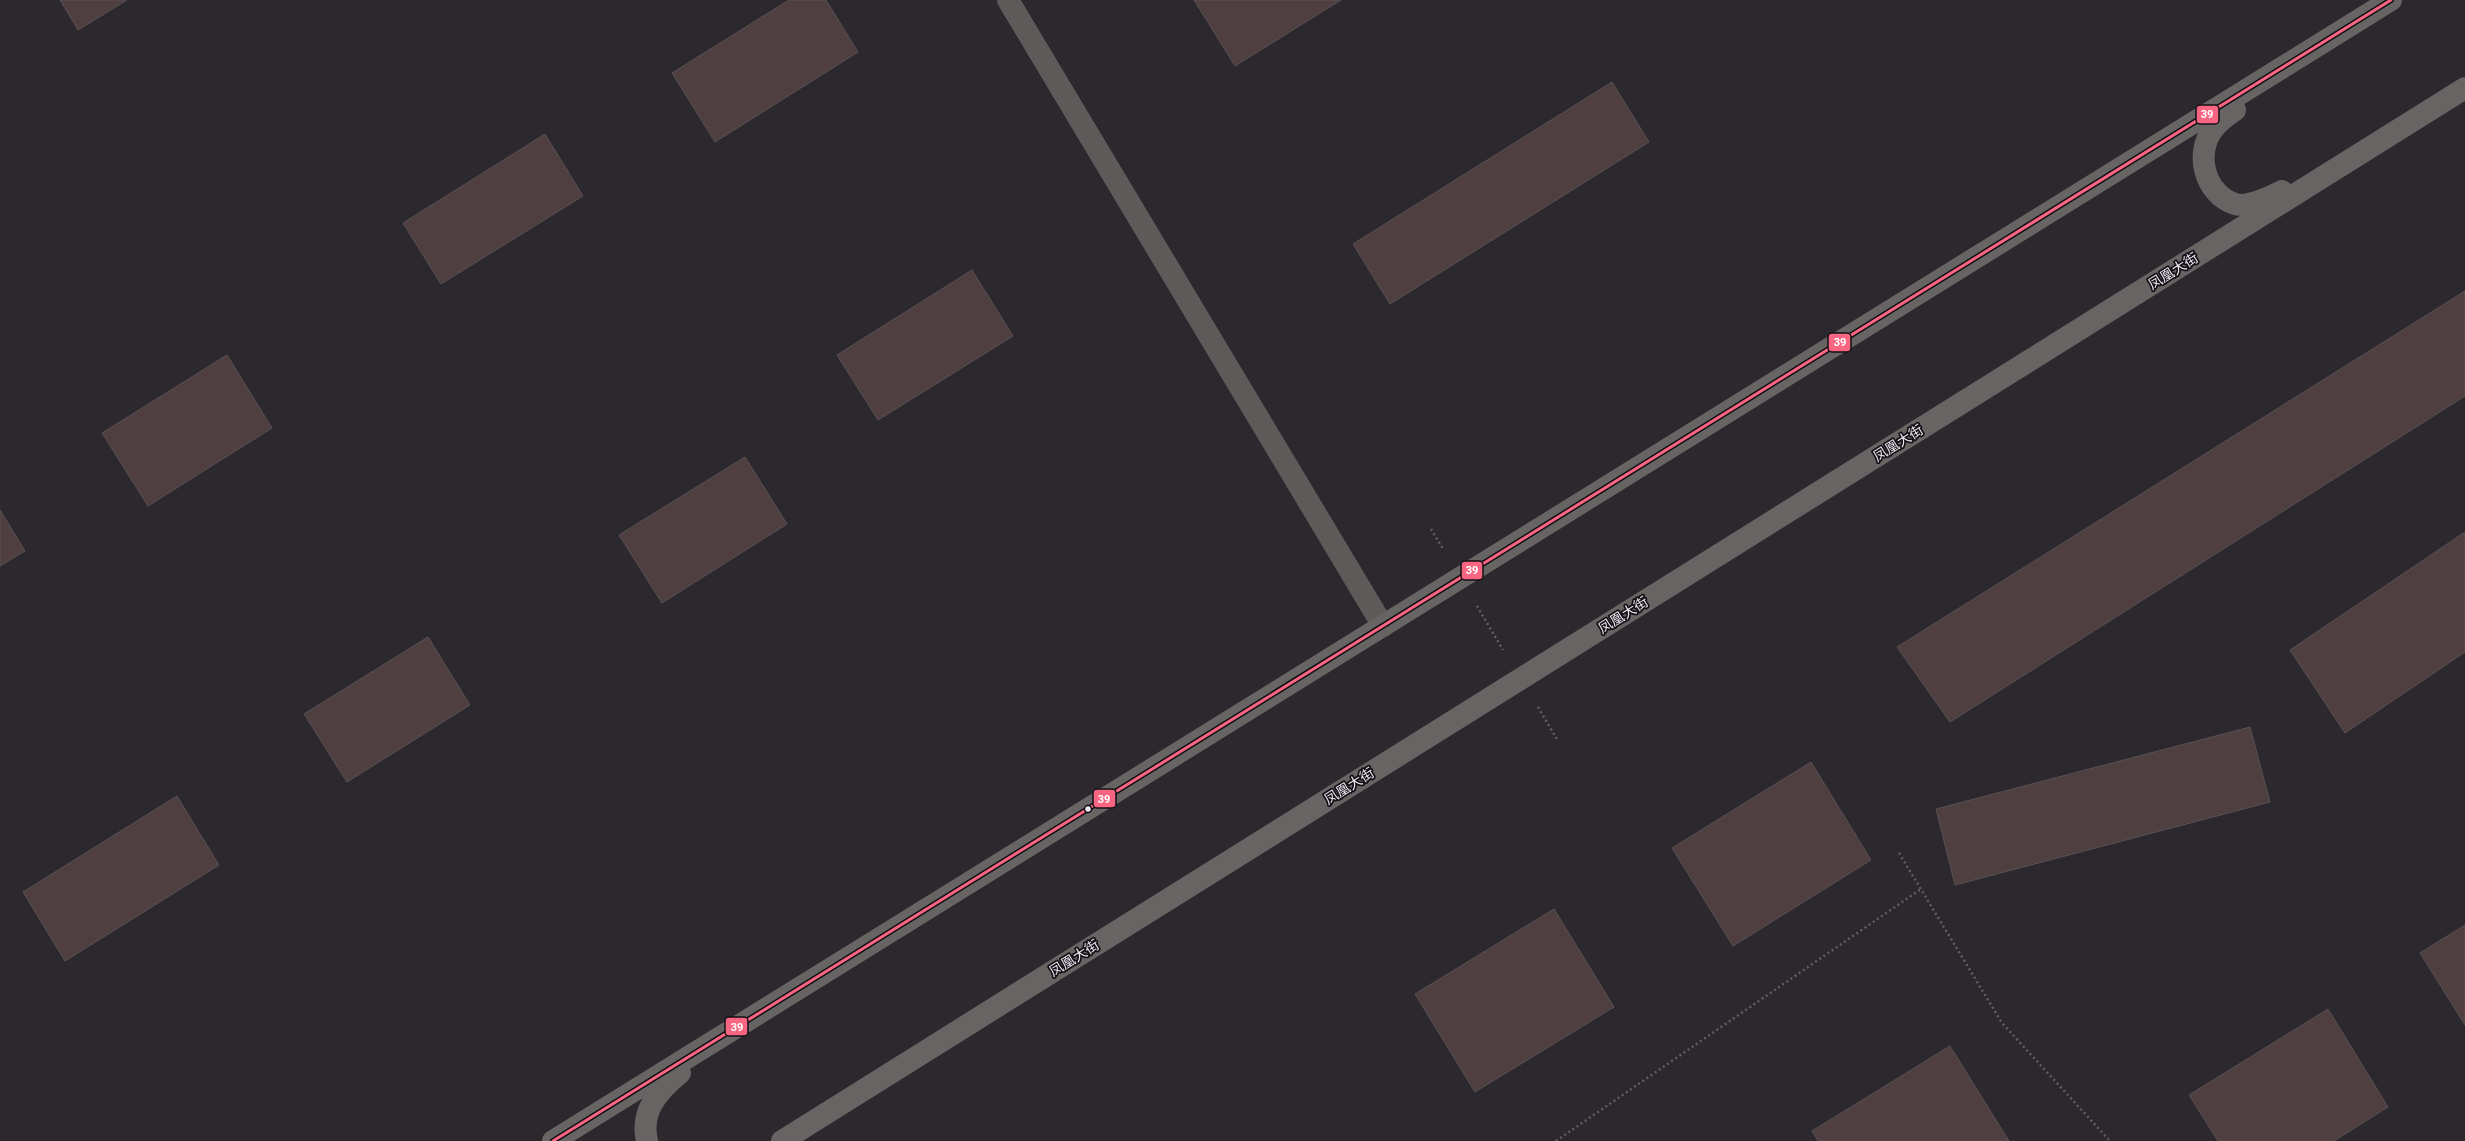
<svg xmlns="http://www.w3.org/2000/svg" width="2465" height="1141" viewBox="0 0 2465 1141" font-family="Roboto,'Noto Sans SC',sans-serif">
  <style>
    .building { fill: #503f41; stroke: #585254 }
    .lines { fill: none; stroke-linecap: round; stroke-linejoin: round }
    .path { stroke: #615f61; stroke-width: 2.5; stroke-dasharray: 2 3; stroke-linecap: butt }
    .minor { stroke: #5d5b5a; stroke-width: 22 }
    .major { stroke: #676464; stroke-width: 22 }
    .bus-1-casing { stroke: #120f15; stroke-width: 6 }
    .bus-1 { stroke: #fa6682; stroke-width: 3 }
    .bus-dot { fill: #eee9f2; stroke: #120f15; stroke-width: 1.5 }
    .labels { text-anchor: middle; stroke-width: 3.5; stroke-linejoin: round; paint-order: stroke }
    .street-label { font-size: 14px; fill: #eee9f2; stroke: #120f15 }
    .line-badge { stroke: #120f15; stroke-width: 1.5 }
    .badge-label { font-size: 11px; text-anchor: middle; font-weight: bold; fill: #fff }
  </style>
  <rect width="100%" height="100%" fill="#2b282e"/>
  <path class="building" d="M60,0H127L78,30Z
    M789,0H826L858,52L715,142L672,73Z
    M1194,0H1341L1235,66Z
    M1612,82L1649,142L1390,304L1353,244Z
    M545,134L583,196L441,284L403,223Z
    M972,270L1013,336L878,420L837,355Z
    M2465,291V396L1950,722L1897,647Z
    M227,355L272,428L148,506L102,433Z
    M745,457L787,524L662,603L619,535Z
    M0,510L25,551L0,566Z
    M2465,532V652L2345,733L2290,650Z
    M428,637L470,705L347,782L304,714Z
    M2250,727L2270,802L1955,885L1936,809Z
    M1811,762L1871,860L1733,946L1672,848Z
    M177,796L219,865L65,961L23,892Z
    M1554,909L1614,1007L1475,1092L1415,994Z
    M2465,925V1025L2420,953Z
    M2328,1009L2388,1107L2334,1141H2218L2189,1095Z
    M1950,1046L2009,1141H1818L1812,1131Z"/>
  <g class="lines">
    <path class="path" d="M1431,529L1443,549
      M1477,606L1503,650
      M1538,707L1558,741
      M1899,853L2002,1023L2110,1141
      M1556,1141L1921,889"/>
    <path class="minor" d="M1008,0L1383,626"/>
    <path class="major" d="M2235,110C2228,115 2219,121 2214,128C2194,152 2204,194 2235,204C2247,208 2271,197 2282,191
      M553,1141L2391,0
      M647,1141C640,1111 658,1091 680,1073
      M782,1141L2465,88"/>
    <defs>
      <path id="bus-1" d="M553,1141L2391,0"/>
    </defs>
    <use href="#bus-1" class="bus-1-casing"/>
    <use href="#bus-1" class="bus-1"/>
  </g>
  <circle class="bus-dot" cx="1088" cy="809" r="3.5"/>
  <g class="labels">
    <g class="street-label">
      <text transform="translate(2173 271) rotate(-32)" y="5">凤凰大街</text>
      <text transform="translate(1898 443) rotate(-32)" y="5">凤凰大街</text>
      <text transform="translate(1623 615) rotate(-32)" y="5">凤凰大街</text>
      <text transform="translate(1349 786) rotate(-32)" y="5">凤凰大街</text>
      <text transform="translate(1074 958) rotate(-32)" y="5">凤凰大街</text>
    </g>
  </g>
  <g class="line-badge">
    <rect x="2196" y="105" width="23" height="19" rx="4" fill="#fa6682"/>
    <rect x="1828" y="333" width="23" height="19" rx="4" fill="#fa6682"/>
    <rect x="1461" y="561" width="22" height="19" rx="4" fill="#fa6682"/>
    <rect x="1093" y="789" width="23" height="19" rx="4" fill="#fa6682"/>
    <rect x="725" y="1017" width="23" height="19" rx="4" fill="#fa6682"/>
  </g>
  <g class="badge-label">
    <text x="2207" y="118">39</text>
    <text x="1840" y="346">39</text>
    <text x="1472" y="574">39</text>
    <text x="1104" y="803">39</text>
    <text x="737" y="1031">39</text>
  </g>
</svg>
